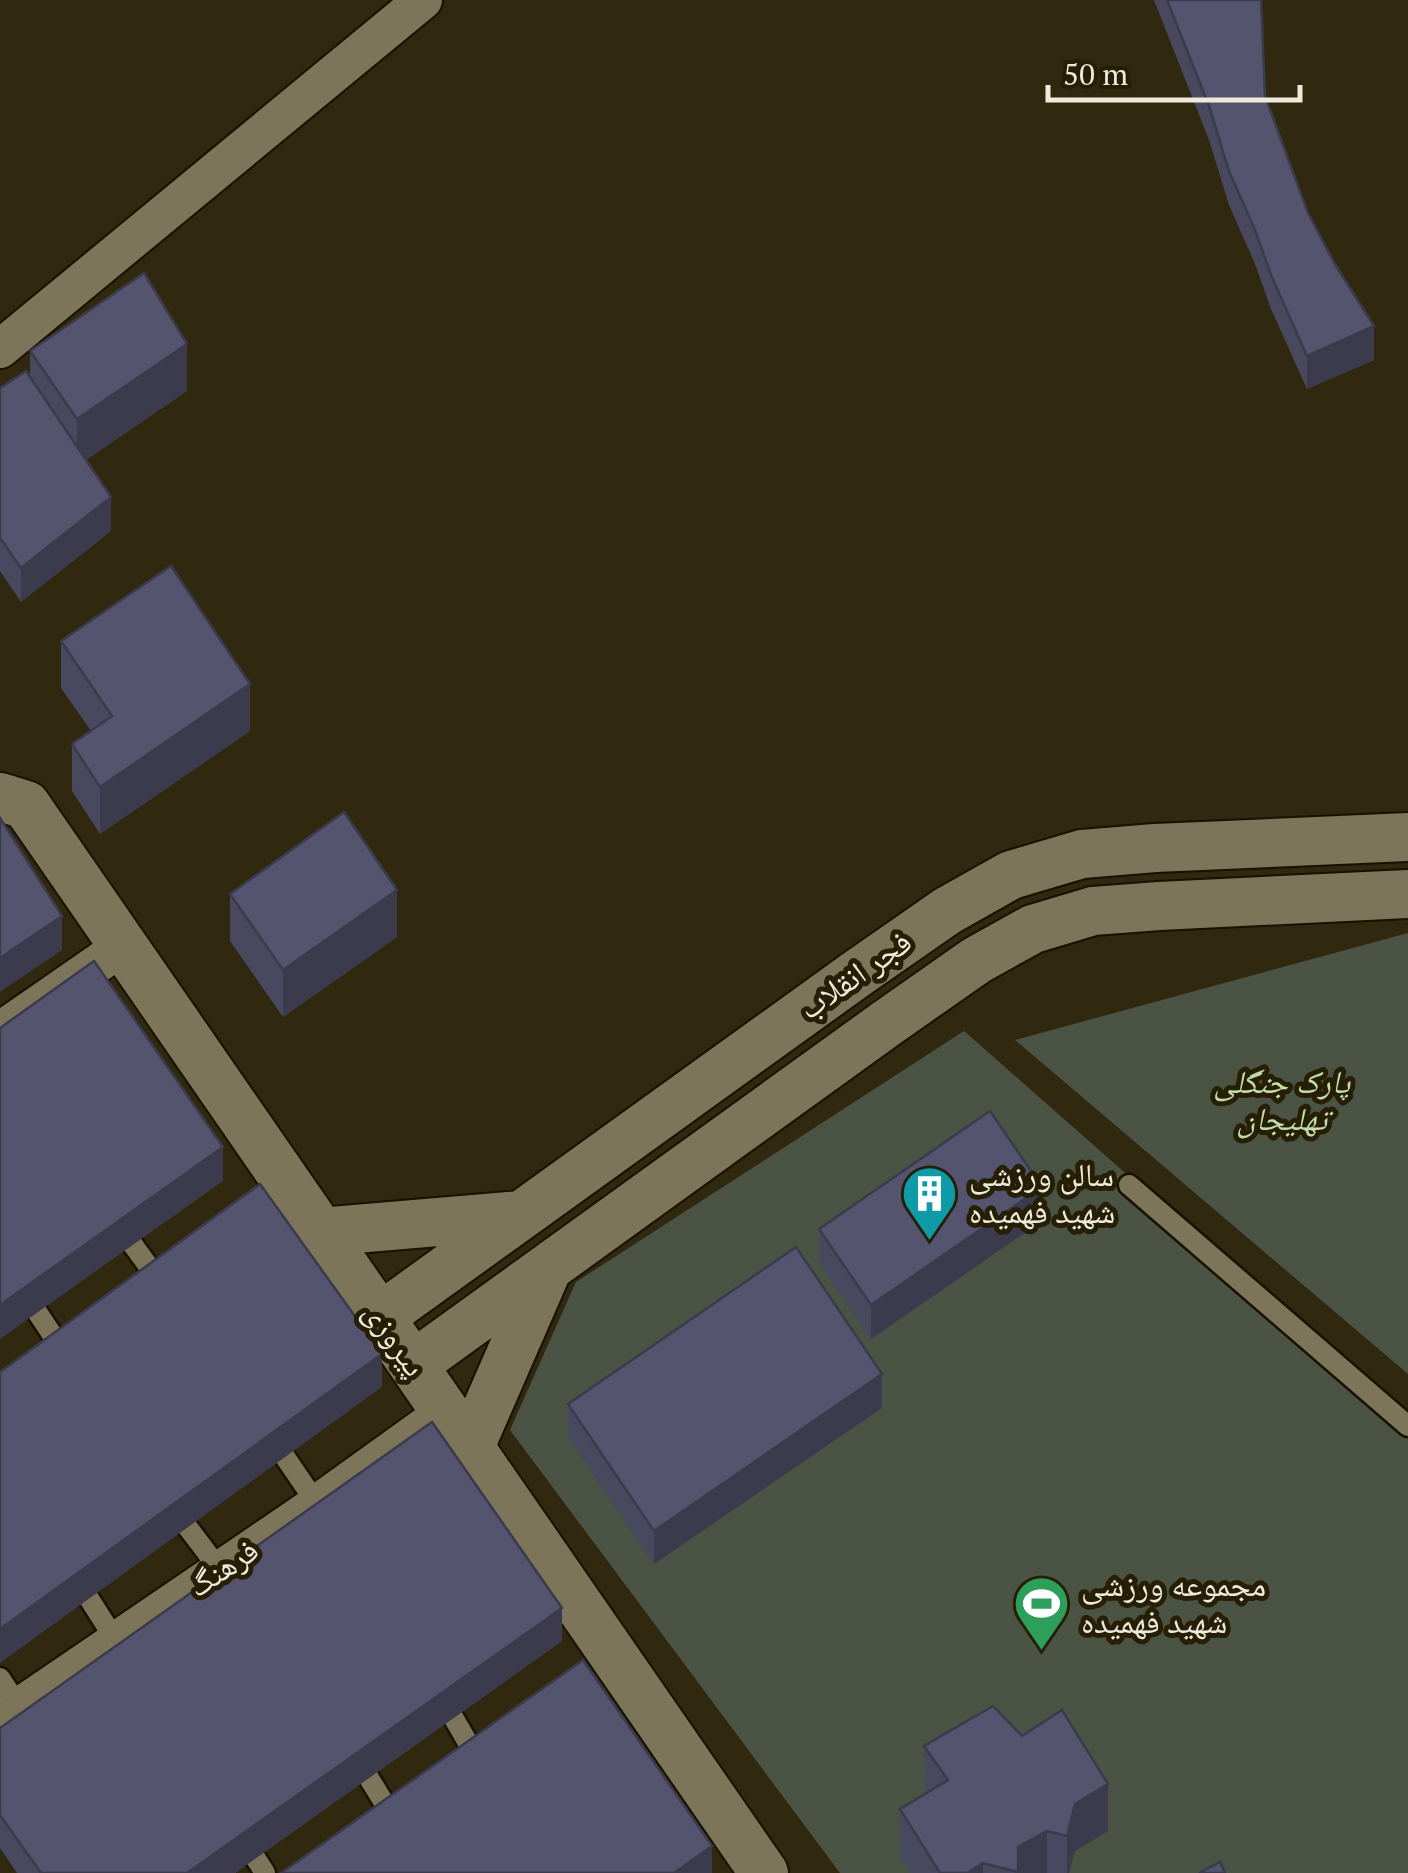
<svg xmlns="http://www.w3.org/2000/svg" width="1408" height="1873" viewBox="0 0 1408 1873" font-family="'PT Serif','Noto Naskh Arabic',serif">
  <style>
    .green { fill: #4b5444 }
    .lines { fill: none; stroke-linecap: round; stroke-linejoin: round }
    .service-casing { stroke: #181100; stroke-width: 25 }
    .minor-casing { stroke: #181100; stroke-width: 42 }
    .tertiary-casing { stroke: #181100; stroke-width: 52 }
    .service { stroke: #7c755a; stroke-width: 20 }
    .minor { stroke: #7c755a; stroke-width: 38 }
    .tertiary { stroke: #7c755a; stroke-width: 48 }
    .wall { fill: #48485f }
    .shaded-wall { fill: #3b3b4d }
    .building { fill: #54546e; stroke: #3b3b4d; stroke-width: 2.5 }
    .labels { text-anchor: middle; stroke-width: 10; stroke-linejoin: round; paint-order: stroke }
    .street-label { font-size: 32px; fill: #efebdc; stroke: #261f06 }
    .park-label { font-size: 32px; font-style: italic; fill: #c2ddac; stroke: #261f06 }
    .poi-label { font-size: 32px; fill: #efebdc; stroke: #261f06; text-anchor: start }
  </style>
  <rect width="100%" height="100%" fill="#302910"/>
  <path class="green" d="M1408,933V1374L1015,1040Z
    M964,1031L1408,1422V1873H840L510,1430L576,1282Z"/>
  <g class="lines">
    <defs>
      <path id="service" d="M1129,1185L1408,1426
        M117,1223L160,1282
        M0,1256L61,1348
        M270,1435L317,1504
        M173,1508L220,1570
        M74,1575L116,1641
        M0,1678L19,1707
        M442,1698L471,1748
        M356,1757L386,1806
        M242,1837L265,1873"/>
      <path id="minor" d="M0,349L423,0
        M0,1031L123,946
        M0,1720L317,1504L445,1412"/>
      <path id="tertiary" d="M0,797L26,805L764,1873
        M320,1232L521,1215
        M380,1317L855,975L947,911L1011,875L1082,854L1155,848L1408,837
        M413,1365L887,1023L977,960L1033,929L1093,911L1159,906L1408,894
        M470,1447L548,1268"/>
    </defs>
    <use href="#service" class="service-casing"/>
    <use href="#minor" class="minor-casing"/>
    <use href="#tertiary" class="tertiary-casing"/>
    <use href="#service" class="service"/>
    <use href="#minor" class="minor"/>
    <use href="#tertiary" class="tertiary"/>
  </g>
  <path class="wall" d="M1154,0H1261L1265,96L1308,213L1374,360L1307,389L1271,309L1255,264L1229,205L1209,140Z
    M30,351L187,391L86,460L111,531L21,602L0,571V388L30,378Z
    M61,641L250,731L100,834L72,791V744L91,731L61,688Z
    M230,894L397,937L283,1017L230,941Z
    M1042,1221L871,1339L819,1263V1229Z
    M568,1404L882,1408L654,1564L568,1437Z
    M562,1641L235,1873H17L0,1848V1728Z
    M924,1746L1108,1831L1075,1851L1069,1873H911L900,1857V1809L925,1794Z"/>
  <path class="shaded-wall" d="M1374,326V360L1307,389V356Z
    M187,344V391L77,466V419Z
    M111,497V531L21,602V568Z
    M250,684V731L100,834V787Z
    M397,890V937L283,1017V970Z
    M62,916V950L0,992V958Z
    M223,1147V1181L0,1339V1305Z
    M1042,1187V1221L871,1339V1305Z
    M382,1354V1387L0,1663V1629Z
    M882,1374V1408L654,1564V1531Z
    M562,1608V1641L235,1873H187Z
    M1108,1784V1831L1075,1851L1069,1873H1067V1836L1075,1804Z
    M1047,1831V1873H1018V1847Z
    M712,1846V1873H674Z
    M983,1863V1873H967Z"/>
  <path class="building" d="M1167,0H1261L1265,96L1308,213L1336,266L1374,326L1307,356L1271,275L1255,230L1229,171L1209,106Z
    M144,273L187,344L77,419L30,351Z
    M26,371L111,497L21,568L0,538V388Z
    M171,566L250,684L100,787L72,744L112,716L61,641Z
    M344,812L397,890L283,970L230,894Z
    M0,818L62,916L0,958Z
    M94,961L223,1147L0,1305V1028Z
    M990,1111L1042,1187L871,1305L819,1229Z
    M260,1184L382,1354L0,1629V1372Z
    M796,1247L882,1374L654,1531L568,1404Z
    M432,1422L562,1608L187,1873H41L0,1815V1728Z
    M583,1660L712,1846L674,1873H281Z
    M993,1706L1022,1736L1062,1710L1108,1784L1075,1804L1067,1836L1047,1831L1018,1847V1872L983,1863L967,1873H940L900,1809L948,1780L924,1746Z
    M1220,1862L1225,1873H1199Z"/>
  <defs>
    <symbol id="building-pin" viewBox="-11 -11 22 30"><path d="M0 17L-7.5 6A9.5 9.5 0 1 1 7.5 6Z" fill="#0f9aa8" stroke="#261f06"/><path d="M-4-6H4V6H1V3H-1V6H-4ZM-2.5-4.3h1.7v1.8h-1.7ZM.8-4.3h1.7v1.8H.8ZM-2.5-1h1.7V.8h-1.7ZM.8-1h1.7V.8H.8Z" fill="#fff"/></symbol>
    <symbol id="stadium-pin" viewBox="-11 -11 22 30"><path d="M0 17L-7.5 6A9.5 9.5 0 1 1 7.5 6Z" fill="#2e9e5b" stroke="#261f06"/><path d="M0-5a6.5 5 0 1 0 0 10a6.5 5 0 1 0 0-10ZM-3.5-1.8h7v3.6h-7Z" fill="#fff"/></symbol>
  </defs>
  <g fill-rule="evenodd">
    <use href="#building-pin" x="898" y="1162" width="63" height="86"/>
    <use href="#stadium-pin" x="1010" y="1572" width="63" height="86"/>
  </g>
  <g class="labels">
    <g class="street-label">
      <text transform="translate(855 975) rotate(-35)" y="11">فجر انقلاب</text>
      <text transform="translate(395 1339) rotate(55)" y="11">پیروزی</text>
      <text transform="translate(223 1568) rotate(-34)" y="11">فرهنگ</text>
    </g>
    <g class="park-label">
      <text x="1282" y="1093">پارک جنگلی<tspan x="1282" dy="37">تهلیجان</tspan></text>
    </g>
    <g class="poi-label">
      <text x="969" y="1186">سالن ورزشی<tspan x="969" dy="37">شهید فهمیده</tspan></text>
      <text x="1081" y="1596">مجموعه ورزشی<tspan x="1081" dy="37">شهید فهمیده</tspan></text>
    </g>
  </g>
  <path d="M1048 85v15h252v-15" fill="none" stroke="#efebdc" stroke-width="5"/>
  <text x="1063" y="85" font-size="30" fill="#efebdc" stroke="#261f06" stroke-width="8" paint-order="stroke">50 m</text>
</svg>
